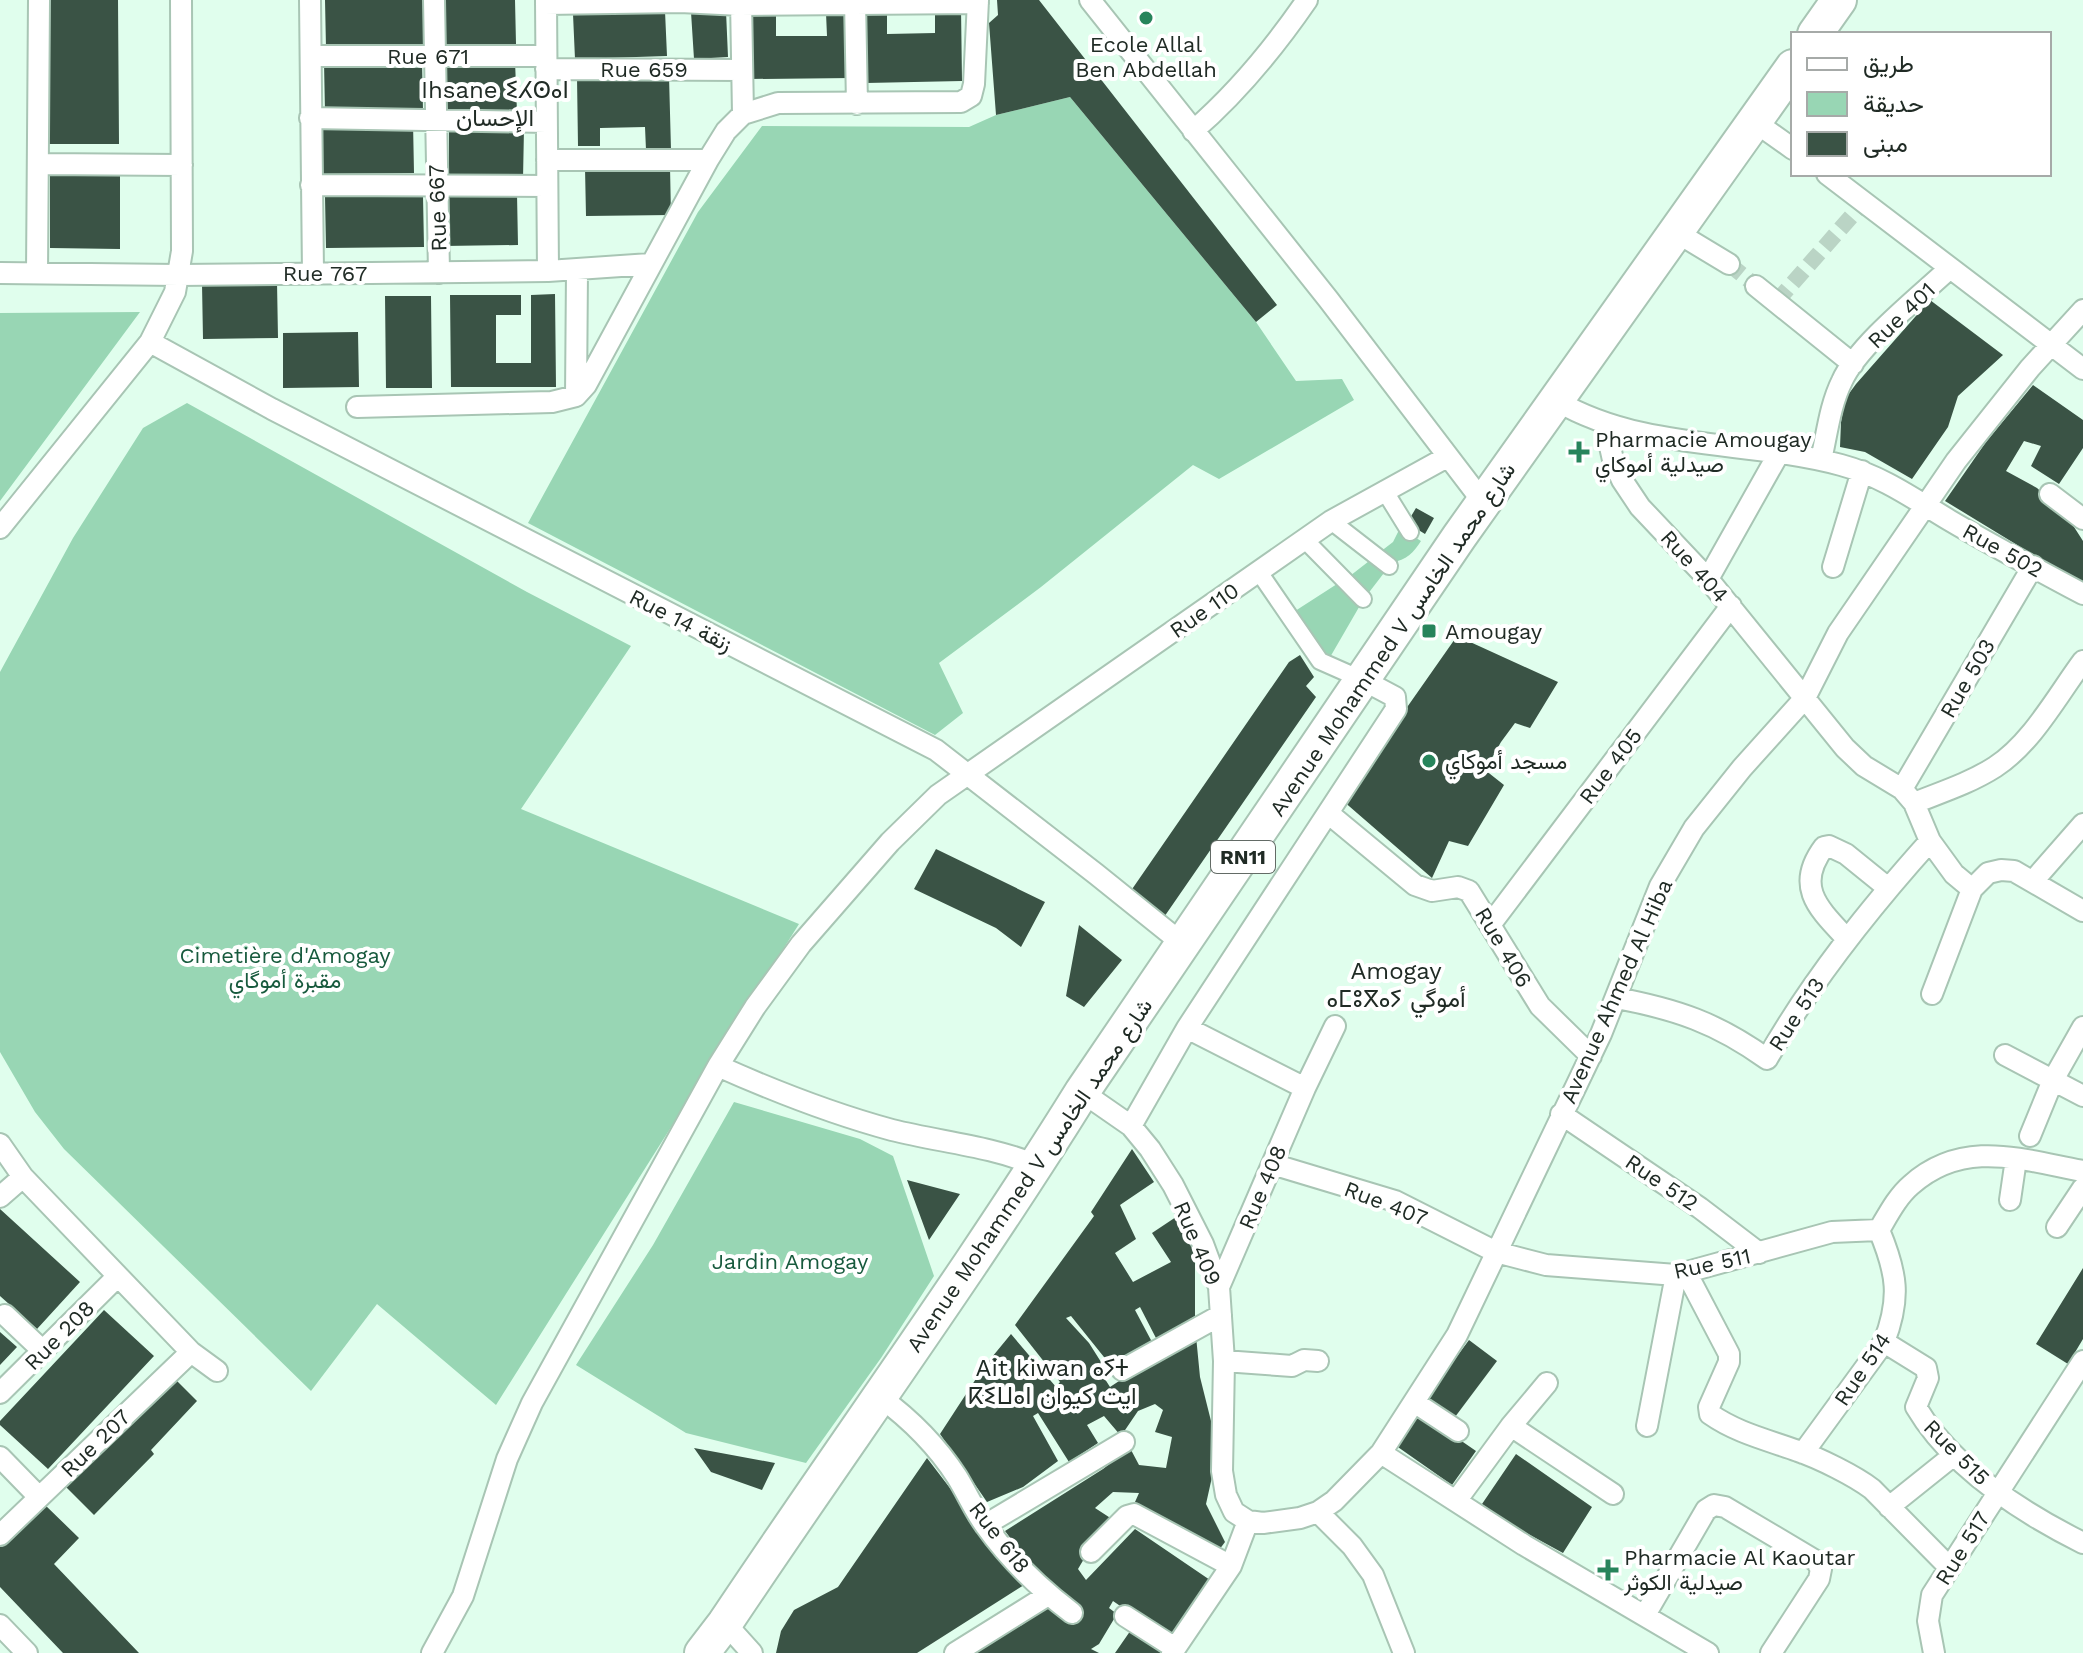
<svg xmlns="http://www.w3.org/2000/svg" width="2083" height="1653" viewBox="0 0 2083 1653" font-family="'Work Sans',Vazirmatn,'Noto Sans Tifinagh',sans-serif">
  <style>
    .green { fill: #98d6b4 }
    .building { fill: #3a5345 }
    .lines { fill: none; stroke-linecap: round; stroke-linejoin: round }
    .pedestrian-tunnel { stroke: #bad4c5; stroke-width: 16; stroke-dasharray: 16 8; stroke-linecap: butt }
    .pedestrian-casing { stroke: #a8c5b4; stroke-width: 20 }
    .minor-casing { stroke: #a8c5b4; stroke-width: 24 }
    .primary-casing { stroke: #a8c5b4; stroke-width: 38 }
    .pedestrian { stroke: #fff; stroke-width: 16 }
    .minor { stroke: #fff; stroke-width: 20 }
    .primary { stroke: #fff; stroke-width: 34 }
    .poi-dot { fill: #27845b; stroke: #fff; stroke-width: 3 }
    .labels { text-anchor: middle; stroke-width: 8; stroke-linejoin: round; paint-order: stroke }
    .shield { fill: #fff; stroke: #636b66; stroke-width: 2 }
    .shield-label { font-size: 20px; font-weight: bold; fill: #202b25 }
    .poi-label { font-size: 22px; fill: #202b25; stroke: #fff; text-anchor: start }
    .street-label { font-size: 22px; fill: #202b25; stroke: #fff }
    .park-label { font-size: 22px; fill: #175a3d; stroke: #fff }
    .neighbourhood-label { font-size: 24px; fill: #202b25; stroke: #fff }
  </style>
  <rect width="100%" height="100%" fill="#e0feed"/>
  <path class="green" d="M1070,97L1256,322L1296,381L1342,379L1354,400L1219,479L1193,465L1041,587L939,663L963,713L935,735L528,523L698,212L762,126L969,127L996,115Z
    M140,312L0,501V313Z
    M187,403L527,592L631,646L521,809L799,924L496,1405L377,1304L311,1391L64,1149L35,1112L0,1052V672L73,538L143,428Z
    M1400,528L1421,541C1414,552 1406,561 1392,562L1380,552L1393,542Z
    M1373,558L1387,569L1367,595L1346,579Z
    M1337,584L1362,602L1329,659L1292,613Z
    M734,1102L860,1139L893,1156L934,1276L881,1358L806,1463L686,1433L576,1365L653,1245Z"/>
  <path class="building" d="M48,0H118L119,144H48Z
    M325,0H423L424,47L326,48Z
    M441,0H515L516,44H442Z
    M997,0H1039L1277,305L1256,322L1070,97L996,115L989,23L998,15Z
    M961,8L962,81L866,83L865,13L887,12V34L935,33V9Z
    M665,11L667,56L575,59L573,14Z
    M726,11L728,57L694,59L691,12Z
    M750,11H776V36H827L826,13L851,12L852,78L750,79Z
    M422,60L423,111L325,113L324,62Z
    M515,61L517,112L442,113L441,62Z
    M669,76L671,150H646L645,127L600,128V146H578L577,77Z
    M413,122L414,173L316,174L315,123Z
    M449,127L524,128L523,179L449,178Z
    M670,167L671,215L586,216L585,168Z
    M50,168H120V249L50,248Z
    M517,194L518,245L444,246L443,195Z
    M423,196L424,247L326,248L325,197Z
    M277,282L278,338L203,339L202,284Z
    M555,294L556,387H451L450,295H521V315H496V363H531V295Z
    M385,296H431L432,388H386Z
    M1930,300L2003,355L1958,396L1948,427L1912,479L1865,452L1840,447L1841,422L1845,399L1856,384Z
    M358,332L359,387L283,388V333Z
    M2033,385L2083,420V448L2059,484L2031,466L2041,446L2024,441L2006,471L2037,488L2067,516L2083,541V585L1945,501L1986,442Z
    M1416,508L1434,518L1425,534L1407,523Z
    M1457,636L1558,682L1530,728L1515,723L1501,742L1485,770L1504,785L1468,846L1449,841L1432,878L1342,800Z
    M1300,655L1314,677L1306,686L1316,697L1162,920L1128,895L1289,662Z
    M936,849L1045,902L1021,947L996,928L914,889Z
    M1079,925L1122,960L1084,1007L1066,996Z
    M1132,1149L1154,1182L1120,1205L1136,1239L1115,1253L1133,1282L1171,1262L1152,1233L1176,1217L1195,1246V1316L1157,1340L1140,1307L1135,1310L1152,1342L1135,1355L1112,1367L1071,1316L1066,1318L1089,1343L1108,1373L1103,1376L1110,1387L1154,1358L1196,1336L1200,1377L1211,1421L1212,1477L1206,1504L1225,1542L1219,1550L1172,1525L1135,1502L1139,1493L1113,1492L1095,1508L1115,1521L1091,1547L1078,1569L1086,1580L1135,1529L1210,1580L1171,1641L1113,1601L1109,1608L1117,1614L1099,1644L1091,1649L1099,1653H974L994,1639L1022,1625L1053,1602L1075,1624L1082,1616L1030,1564L1005,1531L1103,1469L1130,1448L1139,1465L1166,1468L1172,1437L1155,1432L1163,1410L1155,1404L1138,1411L1121,1436L1104,1416L1087,1425L1098,1443L1069,1462L1038,1413L1033,1416L1058,1461L1023,1487L987,1502L940,1434L983,1368L1011,1334L1056,1387L1060,1382L1015,1325L1094,1216L1091,1212Z
    M907,1180L960,1194L929,1240Z
    M0,1209L80,1282L37,1329L0,1296Z
    M2083,1268V1339L2068,1364L2036,1344Z
    M104,1310L154,1356L48,1469L0,1425V1421Z
    M0,1332L17,1347L0,1365Z
    M1469,1340L1497,1361L1455,1417L1427,1397Z
    M172,1376L197,1401L151,1450L154,1454L94,1515L62,1483Z
    M1418,1411L1476,1451L1452,1485L1395,1445Z
    M694,1448L775,1463L762,1490L711,1472Z
    M1516,1454L1592,1507L1563,1553L1504,1521L1482,1504Z
    M927,1458L1024,1585L917,1653H776L781,1631L794,1610L838,1587Z
    M43,1503L79,1538L54,1564L139,1653H63L0,1587V1545Z
    M1133,1627L1165,1650L1163,1653H1115Z"/>
  <g class="lines">
    <path class="pedestrian-tunnel" d="M1729,264L1756,286
      M1777,301L1864,202"/>
    <defs>
      <path id="pedestrian" d="M1384,490L1410,532
        M1331,521L1389,566
        M1304,539L1363,599
        M1259,572L1320,661L1363,680"/>
      <path id="minor" d="M310,0L313,273
        M434,0L439,273
        M546,0L548,271
        M741,0L743,114
        M855,0L857,104
        M1090,0L1328,299L1483,502
        M546,4L680,2L741,5L978,3
        M311,56H546
        M546,69L741,70
        M310,118L546,122
        M1755,122L1793,149
        M1193,131C1237,93 1274,48 1307,0
        M547,160H708
        M39,164L182,165
        M1827,174L2083,369
        M311,185L547,186
        M1676,232L1729,264
        M0,273L179,275L548,271L650,264
        M37,273L39,0
        M1756,286L1853,364
        M150,342L272,409L936,750L1096,874L1183,944
        M576,396L577,271
        M1557,401C1642,451 1749,440 1841,465C1882,476 1914,499 1949,520C1993,546 2038,570 2083,594
        M357,407L552,402L576,396L586,385L708,160L726,131L743,114L778,103L961,102L971,96L974,84L978,0
        M1605,424L1613,460L1622,480L1640,507L1708,579L1845,748L1864,766L1902,789L1914,803L1930,841L1954,874L1972,889
        M1821,460C1827,434 1830,405 1842,381C1858,345 1920,296 1950,268
        M2050,494L2083,519
        M0,528L150,342L175,292L182,251L181,0
        M1833,567L1862,471
        M1708,579L1779,453
        M1902,789L2033,566
        M1914,803C1942,792 1970,783 1995,767C2032,743 2057,696 2083,661
        M1328,813L1415,885L1432,891L1458,887L1469,891L1540,1006L1591,1056
        M2034,880L2083,824
        M1490,925L1731,606
        M1847,939C1819,909 1794,887 1824,847L1829,846L1846,854L1888,888
        M1932,994L1972,889L1988,873L2001,870L2014,871L2083,911
        M1616,998C1676,1009 1717,1023 1767,1059C1812,980 1869,909 1930,841
        M1187,1028L1305,1088
        M2005,1055L2083,1096
        M718,1066C774,1091 833,1114 892,1130C940,1142 990,1146 1036,1165
        M1082,1092L1131,1126L1150,1149L1173,1185L1203,1244L1219,1287L1224,1361L1222,1471L1226,1495L1234,1512L1248,1521L1263,1523L1300,1518L1318,1512L1334,1501L1381,1453L1457,1335L1601,1034L1660,886L1694,828L1742,768L1805,698L1838,633L1956,461L2030,368L2083,310
        M1561,1114L1700,1208L1759,1253
        M1131,1126L1187,1028L1396,709L1395,697L1363,680
        M2030,1136L2053,1080L2083,1027
        M0,1144L23,1177L191,1352L217,1371
        M1272,1164L1395,1201L1496,1252L1546,1265L1676,1275L1832,1232L1879,1230
        M0,1197L23,1177
        M2010,1200L2016,1159
        M2057,1227L2083,1188
        M1879,1230C1888,1215 1897,1197 1911,1185C1964,1138 2022,1160 2083,1171
        M1686,1272L1729,1354V1362L1709,1407L1710,1414C1737,1433 1768,1440 1798,1451C1819,1458 1855,1476 1872,1489L1949,1567
        M1219,1287L1305,1088L1335,1026
        M5,1315L43,1351
        M1884,1342L1926,1368L1928,1378L1916,1407C1952,1468 2021,1512 2083,1543
        M1224,1361L1292,1366L1304,1360L1318,1361
        M1122,1370L1221,1315
        M0,1393L118,1276
        M880,1397C910,1419 937,1446 957,1477C967,1493 974,1510 985,1525C1009,1559 1039,1588 1072,1613
        M1414,1402L1458,1431
        M1511,1426L1613,1494
        M1647,1426L1676,1275
        M1381,1453L1524,1545L1708,1653
        M1803,1453L1884,1342C1901,1298 1897,1273 1879,1230
        M0,1457L39,1497
        M1456,1501L1511,1426L1547,1383
        M1889,1507L1954,1455
        M1318,1512L1352,1546L1373,1575L1404,1653
        M985,1525L1124,1442
        M0,1535L191,1352
        M1091,1552L1127,1516L1134,1514L1231,1566
        M1645,1615L1706,1510L1714,1505L1725,1507L1816,1561L1821,1569L1819,1579L1771,1653
        M1125,1616L1175,1648
        M725,1623L752,1653
        M0,1625L27,1653
        M432,1653L463,1596L507,1459L532,1403L718,1066L755,1007L801,944L890,842L938,795L1331,521L1447,457
        M955,1653L1048,1595
        M1172,1653L1231,1566L1248,1521
        M1934,1653L1928,1621L1932,1595L2083,1361"/>
      <path id="primary" d="M1815,34L1839,0
        M702,1653L725,1623C843,1446 969,1274 1082,1092L1459,537L1793,67"/>
    </defs>
    <use href="#pedestrian" class="pedestrian-casing"/>
    <use href="#minor" class="minor-casing"/>
    <use href="#primary" class="primary-casing"/>
    <use href="#pedestrian" class="pedestrian"/>
    <use href="#minor" class="minor"/>
    <use href="#primary" class="primary"/>
  </g>
  <g class="poi-dot">
    <circle cx="1146" cy="18" r="8"/>
    <path d="M1575 440h8v8h8v8h-8v8h-8v-8h-8v-8h8z"/>
    <rect x="1421" y="623" width="16" height="16" rx="4"/>
    <circle cx="1429" cy="761" r="8"/>
    <path d="M1604 1558h8v8h8v8h-8v8h-8v-8h-8v-8h8z"/>
  </g>
  <g class="labels">
    <rect class="shield" x="1211" y="841" width="64" height="32" rx="6"/>
    <g class="shield-label">
      <text x="1243" y="864">RN11</text>
    </g>
    <g class="poi-label">
      <text x="1146" y="52" text-anchor="middle">Ecole Allal<tspan x="1146" dy="25">Ben Abdellah</tspan></text>
      <text x="1595" y="447">Pharmacie Amougay<tspan x="1595" dy="25">صيدلية أموكاي</tspan></text>
      <text x="1445" y="639">Amougay</text>
      <text x="1445" y="769">مسجد أموكاي</text>
      <text x="1624" y="1565">Pharmacie Al Kaoutar<tspan x="1624" dy="25">صيدلية الكوثر</tspan></text>
    </g>
    <g class="street-label">
      <text x="428" y="64">Rue 671</text>
      <text x="644" y="77">Rue 659</text>
      <text transform="translate(437 208) rotate(-92)" y="8">Rue 667</text>
      <text x="325" y="281">Rue 767</text>
      <text transform="translate(1901 315) rotate(-44)" y="8">Rue 401</text>
      <text transform="translate(2003 550) rotate(29)" y="8">Rue 502</text>
      <text transform="translate(1695 566) rotate(48)" y="8">Rue 404</text>
      <text transform="translate(1204 610) rotate(-35)" y="8">Rue 110</text>
      <text transform="translate(681 620) rotate(27)" y="8">Rue 14 زنقة</text>
      <text transform="translate(1392 639) rotate(-56)" y="8">Avenue Mohammed V شارع محمد الخامس</text>
      <text transform="translate(1967 678) rotate(-60)" y="8">Rue 503</text>
      <text transform="translate(1610 766) rotate(-53)" y="8">Rue 405</text>
      <text transform="translate(1504 947) rotate(59)" y="8">Rue 406</text>
      <text transform="translate(1616 991) rotate(-66)" y="8">Avenue Ahmed Al Hiba</text>
      <text transform="translate(1796 1014) rotate(-57)" y="8">Rue 513</text>
      <text transform="translate(1029 1175) rotate(-56)" y="8">Avenue Mohammed V شارع محمد الخامس</text>
      <text transform="translate(1662 1182) rotate(34)" y="8">Rue 512</text>
      <text transform="translate(1262 1187) rotate(-67)" y="8">Rue 408</text>
      <text transform="translate(1386 1203) rotate(21)" y="8">Rue 407</text>
      <text transform="translate(1198 1243) rotate(67)" y="8">Rue 409</text>
      <text transform="translate(1712 1263) rotate(-12)" y="8">Rue 511</text>
      <text transform="translate(59 1335) rotate(-45)" y="8">Rue 208</text>
      <text transform="translate(1862 1369) rotate(-56)" y="8">Rue 514</text>
      <text transform="translate(95 1443) rotate(-44)" y="8">Rue 207</text>
      <text transform="translate(1957 1452) rotate(45)" y="8">Rue 515</text>
      <text transform="translate(1000 1537) rotate(52)" y="8">Rue 618</text>
      <text transform="translate(1962 1548) rotate(-58)" y="8">Rue 517</text>
    </g>
    <g class="park-label">
      <text x="285" y="963">Cimetière d'Amogay<tspan x="285" dy="25">مقبرة أموگاي</tspan></text>
      <text x="790" y="1269">Jardin Amogay</text>
    </g>
    <g class="neighbourhood-label">
      <text x="495" y="98">Ihsane ⵉⵃⵙⴰⵏ<tspan x="495" dy="28">الإحسان</tspan></text>
      <text x="1396" y="979">Amogay<tspan x="1396" dy="28">ⴰⵎⵓⴳⴰⵢ أموگي</tspan></text>
      <text x="1052" y="1376">Ait kiwan ⴰⵢⵜ<tspan x="1052" dy="28">ⴽⵉⵡⴰⵏ ايت كيوان</tspan></text>
    </g>
  </g>
  <rect x="1791" y="32" width="260" height="144" fill="#ffffff" stroke="#a6aaa8" stroke-width="2"/>
  <rect x="1807" y="58" width="40" height="12" fill="#ffffff" stroke="#a6aaa8" stroke-width="2"/>
  <text x="1863" y="72" font-size="24" fill="#202b25">طريق</text>
  <rect x="1807" y="92" width="40" height="24" fill="#98d6b4" stroke="#a6aaa8" stroke-width="2"/>
  <text x="1863" y="112" font-size="24" fill="#202b25">حديقة</text>
  <rect x="1807" y="132" width="40" height="24" fill="#3a5345" stroke="#a6aaa8" stroke-width="2"/>
  <text x="1863" y="152" font-size="24" fill="#202b25">مبنى</text>
</svg>
